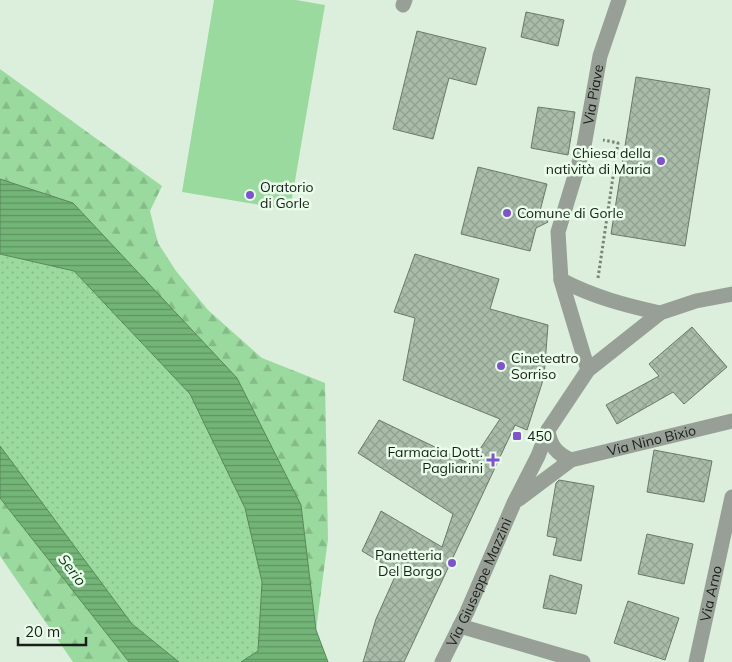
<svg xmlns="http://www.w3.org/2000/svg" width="732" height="662" viewBox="0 0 732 662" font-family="Mulish,sans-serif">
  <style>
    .grass { fill: url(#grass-dots) }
    .forest { fill: url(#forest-firs) }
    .pitch { fill: #9bda9f }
    .water { fill: url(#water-rules); stroke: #58885a }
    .building { fill: url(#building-cross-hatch); stroke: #697a6a }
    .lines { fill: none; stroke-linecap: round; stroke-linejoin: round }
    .path { stroke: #778477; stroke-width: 3; stroke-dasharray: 2.5 2.5; stroke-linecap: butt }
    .minor { stroke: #979f97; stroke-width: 15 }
    .poi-dot { fill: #7e54cd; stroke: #e9fdea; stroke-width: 2 }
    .labels { text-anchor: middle; stroke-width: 5; stroke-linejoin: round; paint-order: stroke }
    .street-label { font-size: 14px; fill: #181f18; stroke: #e9fdea }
    .poi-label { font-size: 14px; fill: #181f18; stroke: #e9fdea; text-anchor: start }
    .water-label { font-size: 15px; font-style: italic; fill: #083a11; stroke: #e9fdea }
  </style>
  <defs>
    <pattern id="grass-dots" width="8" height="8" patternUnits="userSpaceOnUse" patternTransform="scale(1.25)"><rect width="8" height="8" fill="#9bda9f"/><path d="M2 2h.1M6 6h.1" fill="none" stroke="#85bb88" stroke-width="1.8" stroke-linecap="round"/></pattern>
    <pattern id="forest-firs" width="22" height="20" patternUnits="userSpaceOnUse" patternTransform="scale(1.25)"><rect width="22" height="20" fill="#9bda9f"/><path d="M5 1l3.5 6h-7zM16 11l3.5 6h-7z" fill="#85bb88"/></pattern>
    <pattern id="water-rules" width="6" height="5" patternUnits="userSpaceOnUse" patternTransform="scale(1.25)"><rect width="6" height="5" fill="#73b577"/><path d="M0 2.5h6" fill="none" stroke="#5d9361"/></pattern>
    <pattern id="building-cross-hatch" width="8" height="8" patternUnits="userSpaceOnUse" patternTransform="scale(1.25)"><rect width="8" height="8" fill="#a9bba9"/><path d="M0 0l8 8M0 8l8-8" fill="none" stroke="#91a091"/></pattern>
  </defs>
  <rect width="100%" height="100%" fill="#dcefdd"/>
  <path class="grass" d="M0,254L74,271L190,394L245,508L262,582L258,652L241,662H179L132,624L6,457L0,446Z"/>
  <path class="forest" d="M0,69L162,186L150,211L158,243L176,271L208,310L262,358L325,383L328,539L316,630L301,505L73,203L0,179Z
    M0,498L129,662H73L0,556Z"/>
  <path class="pitch" d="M214,0H296L325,5L290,210L182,192Z"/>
  <path class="water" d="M0,179L73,203L237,378L301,505L316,630L328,662H241L258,651L262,582L245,508L190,394L74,271L0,254Z
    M0,446L132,624L179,662H129L0,498Z"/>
  <path class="building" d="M526,12L564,20L558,46L521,37Z
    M417,31L486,48L476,85L449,78L433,139L393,129Z
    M636,77L710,89L685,246L611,234Z
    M538,107L575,112L568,155L531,148Z
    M478,167L547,184L540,211L548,222L536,228L530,251L461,234Z
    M415,254L499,279L490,309L548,325L544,377L527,430L515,425L404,662H363L376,619L397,572L362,551L381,511L442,547L453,514L358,453L379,420L470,464L500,419L403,380L415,318L394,312Z
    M692,327L727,367L684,404L673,392L617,424L606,405L659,376L649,364Z
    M654,450L712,461L704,502L647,492Z
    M559,480L594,486L581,561L553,555L557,538L547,536L556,483Z
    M647,534L693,544L684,584L638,574Z
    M550,575L582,585L576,614L543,608Z
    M628,601L679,618L665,660L614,643Z"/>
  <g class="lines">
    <path class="path" d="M598,278L618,143L603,140"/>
    <g class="minor">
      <path d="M403,5L405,0"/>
      <path d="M561,280C594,297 624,305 660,313"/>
      <path id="s1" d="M588,370L561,280L558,232L584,146L600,56L619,0"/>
      <path d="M548,430C550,446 557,454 571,460"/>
      <path id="s2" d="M519,499L571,460L732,421"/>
      <path d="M460,626L583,662"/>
      <path id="s3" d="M442,662L467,612L514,503L538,456L548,430L588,370L660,313L696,301L732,294"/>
      <path id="s4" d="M696,662L732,497"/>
    </g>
  </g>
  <g class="poi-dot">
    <circle cx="661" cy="161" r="5"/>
    <circle cx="250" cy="195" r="5"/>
    <circle cx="507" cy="213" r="5"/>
    <circle cx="501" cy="366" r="5"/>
    <rect x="512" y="431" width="10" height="10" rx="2.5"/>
    <path d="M490.5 452.5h5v5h5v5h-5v5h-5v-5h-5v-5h5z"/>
    <circle cx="452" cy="563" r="5"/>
  </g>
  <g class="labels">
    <g class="street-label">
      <text dy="5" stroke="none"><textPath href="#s1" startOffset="284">Via Piave</textPath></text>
      <text dy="5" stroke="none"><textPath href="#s2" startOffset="148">Via Nino Bixio</textPath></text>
      <text dy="5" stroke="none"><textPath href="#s3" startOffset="88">Via Giuseppe Mazzini</textPath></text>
      <text dy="5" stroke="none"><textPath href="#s4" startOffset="70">Via Arno</textPath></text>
    </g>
    <g class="poi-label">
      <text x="651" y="158" text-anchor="end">Chiesa della<tspan x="651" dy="16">natività di Maria</tspan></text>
      <text x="260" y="192">Oratorio<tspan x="260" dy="16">di Gorle</tspan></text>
      <text x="517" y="218">Comune di Gorle</text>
      <text x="511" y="363">Cineteatro<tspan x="511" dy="16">Sorriso</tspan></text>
      <text x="527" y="441">450</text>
      <text x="483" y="457" text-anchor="end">Farmacia Dott.<tspan x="483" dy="16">Pagliarini</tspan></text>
      <text x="442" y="560" text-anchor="end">Panetteria<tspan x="442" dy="16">Del Borgo</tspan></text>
    </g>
    <g class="water-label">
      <text transform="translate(72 570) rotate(53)" y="5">Serio</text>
    </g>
  </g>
  <path d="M18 637v8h68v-8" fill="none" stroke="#181f18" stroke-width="2.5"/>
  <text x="25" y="637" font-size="15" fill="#181f18" stroke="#e9fdea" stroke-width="4" paint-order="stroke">20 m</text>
</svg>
